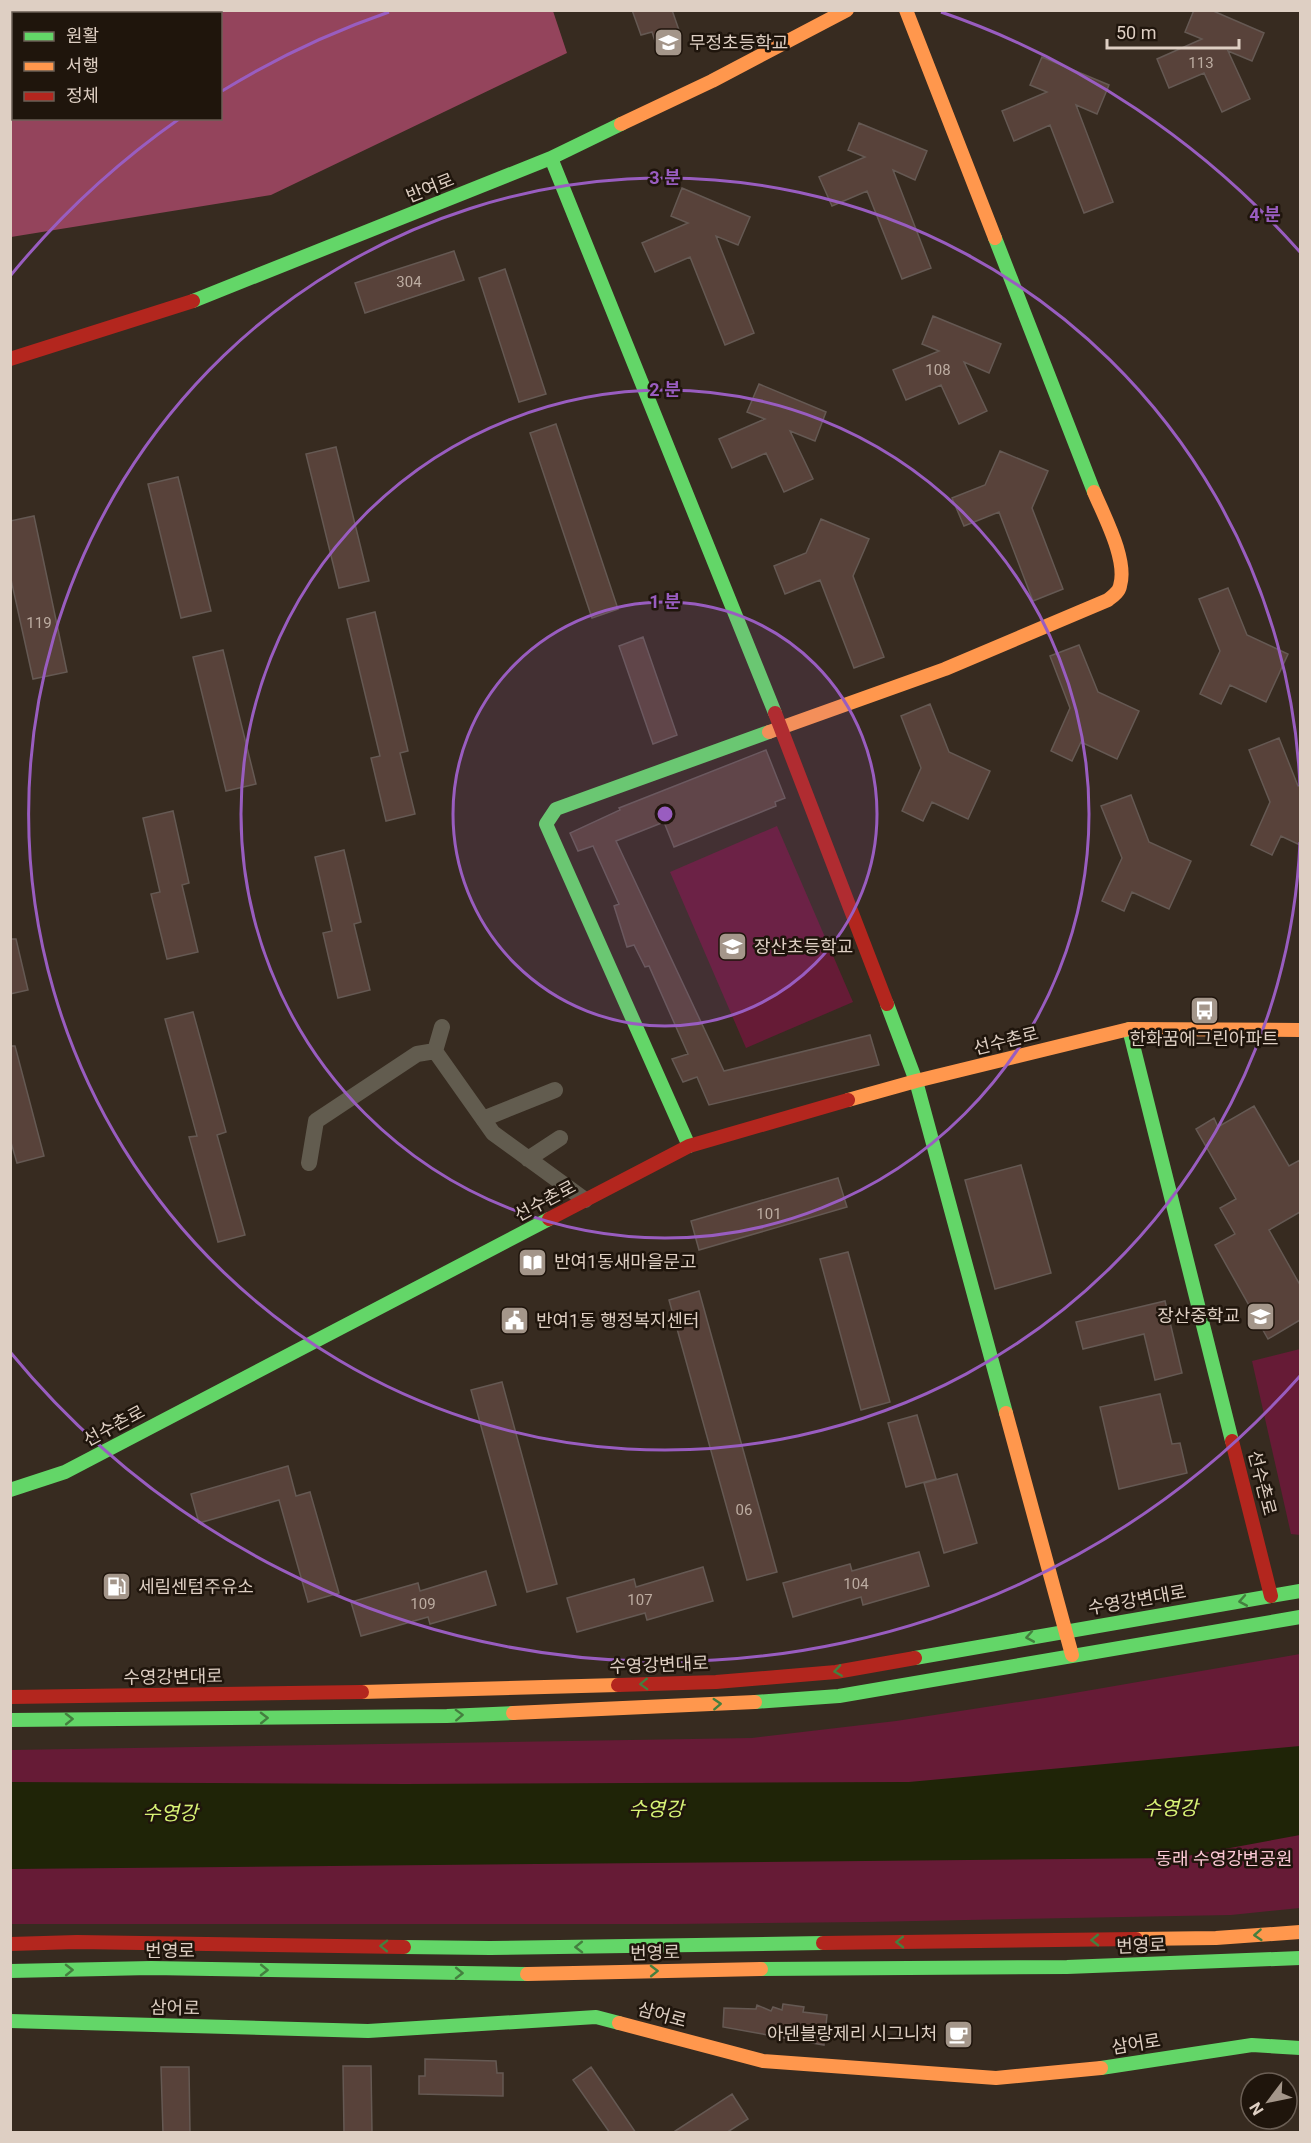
<svg xmlns="http://www.w3.org/2000/svg" width="1311" height="2143" viewBox="0 0 1311 2143" font-family="Roboto,'Noto Sans KR',sans-serif">
  <style>
    .green { fill: #661b36 }
    .forest { fill: #94445c; fill-rule: evenodd }
    .water { fill: #1f2407 }
    .building { fill: #58423a; stroke: #655953; stroke-width: 1.5 }
    .lines { fill: none; stroke-linecap: round; stroke-linejoin: round }
    .street { stroke: #625c4f; stroke-width: 16 }
    .fast { stroke: #63d668; stroke-width: 14 }
    .slow { stroke: #ff974d; stroke-width: 14 }
    .jam { stroke: #b3261e; stroke-width: 14 }
    .oneway { stroke: #447f3f }
    .ring { fill: none; stroke: #995dc0; stroke-width: 3 }
    .labels { text-anchor: middle; stroke-width: 5; stroke-linejoin: round; paint-order: stroke }
    .number-label { font-size: 15px; fill: #bcaca1 }
    .poi-label { font-size: 18px; fill: #decfc3; stroke: #1f150c; text-anchor: start }
    .street-label { font-size: 18px; fill: #decfc3; stroke: #1f150c }
    .park-label { font-size: 18px; fill: #fdc9d6; stroke: #1f150c }
    .water-label { font-size: 20px; font-style: italic; fill: #d8f376; stroke: #1f150c }
    .centre { fill: #995dc0; stroke: #1f150c; stroke-width: 3 }
    .ring-label { font-size: 18px; text-anchor: middle; font-weight: bold; fill: #995dc0; stroke: #1f150c; stroke-width: 5; stroke-linejoin: round; paint-order: stroke }
  </style>
  <rect width="100%" height="100%" fill="#372b20"/>
  <path class="green" d="M777,826L853,1002L746,1048L670,872Z
    M1300,1349V1535L1291,1534L1252,1361Z
    M1300,1654V1908L1231,1915L866,1922L673,1924H11L10,1750L752,1738L896,1721L1051,1697Z"/>
  <path class="forest" d="M11,10L553,11L567,53L271,195L11,237ZM14,14H220V118H14Z"/>
  <path class="water" d="M1300,1746V1835L1176,1858L11,1869V1782L405,1784L909,1782Z"/>
  <path class="building" d="M632,10H672L681,36L656,44L652,32L641,35Z
    M1194,10H1211L1264,33L1252,61L1228,51L1250,99L1222,112L1204,73L1169,88L1157,59L1202,39L1185,32Z
    M1042,57L1109,85L1097,114L1076,105L1113,202L1084,213L1050,125L1014,141L1002,111L1047,92L1030,85Z
    M859,123L927,151L915,180L893,170L931,268L902,279L867,191L832,206L819,177L865,157L848,150Z
    M682,188L750,217L738,245L716,236L754,333L725,345L690,257L655,272L642,243L688,223L671,216Z
    M454,251L464,280L365,313L355,283Z
    M505,269L546,394L519,402L479,278Z
    M933,316L1001,344L989,373L964,362L987,411L959,424L941,385L906,400L893,370L939,351L922,344Z
    M759,384L826,412L815,441L790,431L813,479L784,492L766,453L732,468L719,439L765,419L747,412Z
    M556,424L618,609L592,618L530,433Z
    M336,447L369,581L339,588L306,454Z
    M1000,451L1048,471L1032,508L1063,589L1033,601L999,512L964,526L952,498L985,485Z
    M178,477L211,611L181,618L148,484Z
    M34,516L67,672L33,679L10,575V521Z
    M821,519L869,539L853,576L884,657L854,668L820,580L785,594L774,566L806,553Z
    M1228,588L1247,635L1288,654L1266,702L1230,685L1221,704L1200,694L1220,651L1199,599Z
    M375,612L408,751L400,753L415,814L386,821L371,758L380,756L347,619Z
    M643,637L677,735L653,744L619,646Z
    M1079,645L1098,692L1139,711L1117,759L1081,742L1072,761L1051,751L1070,708L1050,656Z
    M223,650L256,784L226,791L193,657Z
    M930,704L949,752L990,771L968,819L932,802L923,821L902,811L921,768L901,716Z
    M1279,738L1298,786L1300,787V845L1281,836L1272,855L1251,845L1270,802L1249,750Z
    M766,750L785,798L775,802L776,806L674,847L664,822L616,841L724,1071L870,1035L879,1065L709,1105L697,1077L683,1082L672,1059L688,1054L649,966L645,967L634,945L627,947L614,906L619,904L593,846L578,851L570,833L620,810L619,808Z
    M1131,795L1149,842L1191,861L1169,909L1132,892L1124,911L1102,901L1122,858L1101,806Z
    M173,811L189,883L182,885L198,952L167,959L151,894L160,892L143,818Z
    M344,850L361,922L354,924L370,990L338,998L323,933L332,931L315,857Z
    M10,939H16L28,990L10,994Z
    M193,1012L226,1132L217,1135L245,1235L218,1242L189,1137L197,1136L165,1019Z
    M10,1046H15L44,1156L17,1163L10,1139Z
    M1254,1106L1289,1166L1300,1160V1212L1269,1230L1300,1285V1320L1268,1339L1215,1245L1235,1234L1220,1208L1236,1199L1196,1129L1214,1118L1218,1127Z
    M1021,1165L1051,1273L995,1289L965,1180Z
    M838,1178L847,1207L699,1250L691,1221Z
    M848,1252L890,1402L861,1410L820,1259Z
    M699,1291L777,1572L747,1580L669,1300Z
    M1165,1301L1182,1373L1155,1380L1144,1334L1083,1349L1076,1322Z
    M502,1382L557,1584L527,1592L471,1390Z
    M1160,1394L1172,1444L1180,1443L1187,1473L1119,1489L1100,1407Z
    M917,1415L936,1479L906,1487L888,1423Z
    M288,1466L296,1496L310,1492L339,1593L308,1602L279,1500L199,1523L191,1494Z
    M957,1474L977,1543L944,1553L924,1483Z
    M919,1552L929,1586L863,1605L861,1597L793,1617L783,1583L850,1564L852,1571Z
    M703,1567L713,1601L647,1620L645,1613L577,1632L567,1598L634,1579L636,1587Z
    M486,1571L496,1605L430,1624L428,1617L361,1636L351,1602L418,1583L420,1591Z
    M783,2004L804,2007L803,2012L827,2015L824,2045L723,2027L724,2008L756,2009L757,2005L771,2011L773,2007L782,2010Z
    M425,2059L496,2061L497,2073H503V2096L419,2094V2076H425Z
    M343,2066H371L372,2133H344Z
    M161,2067H189L190,2133H163Z
    M591,2067L636,2133H610L573,2080Z
    M732,2094L748,2119L726,2133H672Z"/>
  <g class="lines">
    <path class="street" d="M442,1027L435,1051L493,1133L585,1200
      M483,1119L555,1090
      M528,1159L560,1138
      M309,1163L316,1121L417,1054L435,1051"/>
    <path class="fast" d="M551,158L775,713
      M995,238L1094,492
      M193,301L551,158L621,124
      M887,1004L916,1081L1006,1413
      M1129,1029L1232,1441
      M689,1146L546,824L556,809L769,732
      M10,1490L65,1472L549,1219
      M915,1658L1300,1591
      M755,1702L839,1696L1300,1617
      M10,1720L447,1716L513,1713
      M404,1947L490,1948L823,1943
      M761,1969L1067,1967L1300,1958
      M10,1971L151,1968L527,1974
      M10,2021L368,2031L596,2017L619,2023
      M1101,2068L1252,2045L1300,2048"/>
    <path class="slow" d="M906,10L995,238
      M621,124L712,81L847,10
      M769,732L945,669L1108,600C1113,596 1119,592 1120,586C1128,560 1104,516 1094,492
      M848,1100L916,1081L1129,1029L1300,1030
      M1006,1413L1072,1655
      M362,1692L618,1685
      M513,1713L755,1702
      M1136,1939L1216,1938L1300,1932
      M527,1974L761,1969
      M619,2023L763,2061L996,2078L1101,2068"/>
    <path class="jam" d="M10,359L193,301
      M775,713L887,1004
      M549,1219L689,1146L848,1100
      M1232,1441L1271,1596
      M618,1685L716,1682L836,1672L915,1658
      M10,1697L362,1692
      M823,1943L1136,1939
      M10,1944L77,1942L404,1947"/>
  </g>
  <defs><path id="oneway-chevron" d="M-2-3.5L2.5 0L-2 3.5" fill="none" stroke-width="1.6" stroke-linecap="round" stroke-linejoin="round" transform="scale(1.5)"/></defs>
  <g class="oneway">
    <use href="#oneway-chevron" transform="translate(1243 1601) rotate(170)"/>
    <use href="#oneway-chevron" transform="translate(1030 1637) rotate(170)"/>
    <use href="#oneway-chevron" transform="translate(838 1671) rotate(172)"/>
    <use href="#oneway-chevron" transform="translate(644 1684) rotate(178)"/>
    <use href="#oneway-chevron" transform="translate(717 1704) rotate(-3)"/>
    <use href="#oneway-chevron" transform="translate(459 1715) rotate(-2)"/>
    <use href="#oneway-chevron" transform="translate(264 1718) rotate(-1)"/>
    <use href="#oneway-chevron" transform="translate(69 1719) rotate(-1)"/>
    <use href="#oneway-chevron" transform="translate(1258 1935) rotate(176)"/>
    <use href="#oneway-chevron" transform="translate(1095 1940) rotate(179)"/>
    <use href="#oneway-chevron" transform="translate(900 1942) rotate(179)"/>
    <use href="#oneway-chevron" transform="translate(384 1946) rotate(-179)"/>
    <use href="#oneway-chevron" transform="translate(579 1947) rotate(179)"/>
    <use href="#oneway-chevron" transform="translate(69 1970) rotate(-1)"/>
    <use href="#oneway-chevron" transform="translate(264 1970) rotate(1)"/>
    <use href="#oneway-chevron" transform="translate(654 1971) rotate(-1)"/>
    <use href="#oneway-chevron" transform="translate(459 1973) rotate(1)"/>
  </g>
  <circle cx="665" cy="814" r="212" fill="#995dc0" fill-opacity=".12"/>
  <g class="ring">
    <circle cx="665" cy="814" r="212"/>
    <circle cx="665" cy="814" r="424"/>
    <path d="M1300 842A636 636 0 1 1 1300 786"/>
    <path d="M1300 1376A848 848 0 0 1 11 1353M11 275A848 848 0 0 1 179 119M222 91A848 848 0 0 1 389 12M941 12A848 848 0 0 1 1300 252"/>
  </g>
  <defs>
    <symbol id="school-square" viewBox="-11 -11 22 22"><rect x="-9" y="-9" width="18" height="18" rx="4" fill="#a4968a" stroke="#1f150c"/><path d="M0-5L7-2L0 1L-7-2ZM-4 1L0 2.5L4 1V4Q0 6-4 4Z" fill="#fff"/></symbol>
    <symbol id="bus-square" viewBox="-11 -11 22 22"><rect x="-9" y="-9" width="18" height="18" rx="4" fill="#a4968a" stroke="#1f150c"/><path d="M-5-6H5V4H4V6H2V4H-2V6H-4V4H-5ZM-3.5-4V0h7V-4ZM-3.5 1.2v1.5H-2V1.2ZM2 1.2v1.5H3.5V1.2Z" fill="#fff"/></symbol>
    <symbol id="library-square" viewBox="-11 -11 22 22"><rect x="-9" y="-9" width="18" height="18" rx="4" fill="#a4968a" stroke="#1f150c"/><path d="M-6-4Q-3-5.5-.7-3.5V5Q-3 3-6 4ZM6-4Q3-5.5 .7-3.5V5Q3 3 6 4Z" fill="#fff"/></symbol>
    <symbol id="civic-square" viewBox="-11 -11 22 22"><rect x="-9" y="-9" width="18" height="18" rx="4" fill="#a4968a" stroke="#1f150c"/><path d="M-.6-6.5H3V-4.5H.6V-3L4-1V1h2V6H-6V1h2V-1L-.6-3ZM-1.2 2.5V6h2.4V2.5Z" fill="#fff"/></symbol>
    <symbol id="fuel-square" viewBox="-11 -11 22 22"><rect x="-9" y="-9" width="18" height="18" rx="4" fill="#a4968a" stroke="#1f150c"/><path d="M-5.5-6h7V0h2V4h1.3V-2.5L3-4.5l.8-.8L6-3V5H2.5V1h-1V6h-7ZM-4.2-4.7v3.2H.2V-4.7Z" fill="#fff"/></symbol>
    <symbol id="cafe-square" viewBox="-11 -11 22 22"><rect x="-9" y="-9" width="18" height="18" rx="4" fill="#a4968a" stroke="#1f150c"/><path d="M-5.5-4.5H6V0H3Q3 3.5 0 3.5H-2.5Q-5.5 3.5-5.5 0ZM3-3.2v2h1.7v-2ZM-6 4.5H4V6H-6Z" fill="#fff"/></symbol>
  </defs>
  <g fill-rule="evenodd">
    <use href="#school-square" x="652" y="26" width="33" height="33"/>
    <use href="#school-square" x="716" y="930" width="33" height="33"/>
    <use href="#bus-square" x="1188" y="994" width="33" height="33"/>
    <use href="#library-square" x="516" y="1246" width="33" height="33"/>
    <use href="#school-square" x="1244" y="1300" width="33" height="33"/>
    <use href="#civic-square" x="498" y="1304" width="33" height="33"/>
    <use href="#fuel-square" x="100" y="1570" width="33" height="33"/>
    <use href="#cafe-square" x="942" y="2018" width="33" height="33"/>
  </g>
  <g class="labels">
    <g class="number-label">
      <text x="1201" y="68">113</text>
      <text x="409" y="287">304</text>
      <text x="938" y="375">108</text>
      <text x="39" y="628">119</text>
      <text x="769" y="1219">101</text>
      <text x="744" y="1515">06</text>
      <text x="856" y="1589">104</text>
      <text x="640" y="1605">107</text>
      <text x="423" y="1609">109</text>
    </g>
    <g class="poi-label">
      <text x="689" y="49">무정초등학교</text>
      <text x="754" y="953">장산초등학교</text>
      <text x="1204" y="1045" text-anchor="middle">한화꿈에그린아파트</text>
      <text x="554" y="1268">반여1동새마을문고</text>
      <text x="1240" y="1322" text-anchor="end">장산중학교</text>
      <text x="536" y="1327">반여1동 행정복지센터</text>
      <text x="138" y="1593">세림센텀주유소</text>
      <text x="937" y="2040" text-anchor="end">아덴블랑제리 시그니처</text>
    </g>
    <g class="street-label">
      <text transform="translate(430 188) rotate(-22)" y="6">반여로</text>
      <text transform="translate(1006 1041) rotate(-14)" y="6">선수촌로</text>
      <text transform="translate(545 1201) rotate(-28)" y="6">선수촌로</text>
      <text transform="translate(114 1426) rotate(-28)" y="6">선수촌로</text>
      <text transform="translate(1262 1483) rotate(76)" y="6">선수촌로</text>
      <text transform="translate(1137 1600) rotate(-10)" y="6">수영강변대로</text>
      <text transform="translate(659 1665) rotate(-2)" y="6">수영강변대로</text>
      <text transform="translate(173 1677) rotate(-1)" y="6">수영강변대로</text>
      <text transform="translate(1141 1946) rotate(-2)" y="6">번영로</text>
      <text x="170" y="1957">번영로</text>
      <text transform="translate(655 1953) rotate(-1)" y="6">번영로</text>
      <text transform="translate(175 2008) rotate(1)" y="6">삼어로</text>
      <text transform="translate(662 2015) rotate(15)" y="6">삼어로</text>
      <text transform="translate(1136 2044) rotate(-9)" y="6">삼어로</text>
    </g>
    <g class="park-label">
      <text x="1224" y="1865">동래 수영강변공원</text>
    </g>
    <g class="water-label">
      <text x="1170" y="1815">수영강</text>
      <text x="656" y="1816">수영강</text>
      <text x="170" y="1820">수영강</text>
    </g>
  </g>
  <circle cx="665" cy="814" r="9" class="centre"/>
  <g class="ring-label">
    <text x="665" y="184">3 분</text>
    <text x="1265" y="221">4 분</text>
    <text x="665" y="396">2 분</text>
    <text x="665" y="608">1 분</text>
  </g>
  <rect width="1311" height="2143" fill="none" stroke="#decfc3" stroke-width="24"/>
  <rect x="12" y="12" width="210" height="108" fill="#1f150c" stroke="#6b5f55" stroke-width="1.5"/>
  <rect x="24" y="32" width="30" height="9" fill="#63d668" stroke="#6b5f55" stroke-width="1.5"/>
  <text x="66" y="42" font-size="18" fill="#decfc3">원활</text>
  <rect x="24" y="62" width="30" height="9" fill="#ff974d" stroke="#6b5f55" stroke-width="1.5"/>
  <text x="66" y="72" font-size="18" fill="#decfc3">서행</text>
  <rect x="24" y="92" width="30" height="9" fill="#b3261e" stroke="#6b5f55" stroke-width="1.5"/>
  <text x="66" y="102" font-size="18" fill="#decfc3">정체</text>
  <g transform="translate(1269 2101) rotate(238)"><circle r="28" fill="#1f150c" stroke="#6b5f55" stroke-width="1.5"/>
  <path d="M0-4.5L10 22L0 15L-10 22Z" fill="#a4968a"/>
  <text y="-9" font-size="16" font-weight="bold" text-anchor="middle" fill="#decfc3">N</text>
  </g>
  <path d="M1107 39v9h132v-9" fill="none" stroke="#decfc3" stroke-width="3"/>
  <text x="1116" y="39" font-size="18" fill="#decfc3" stroke="#1f150c" stroke-width="4.5" paint-order="stroke">50 m</text>
</svg>
